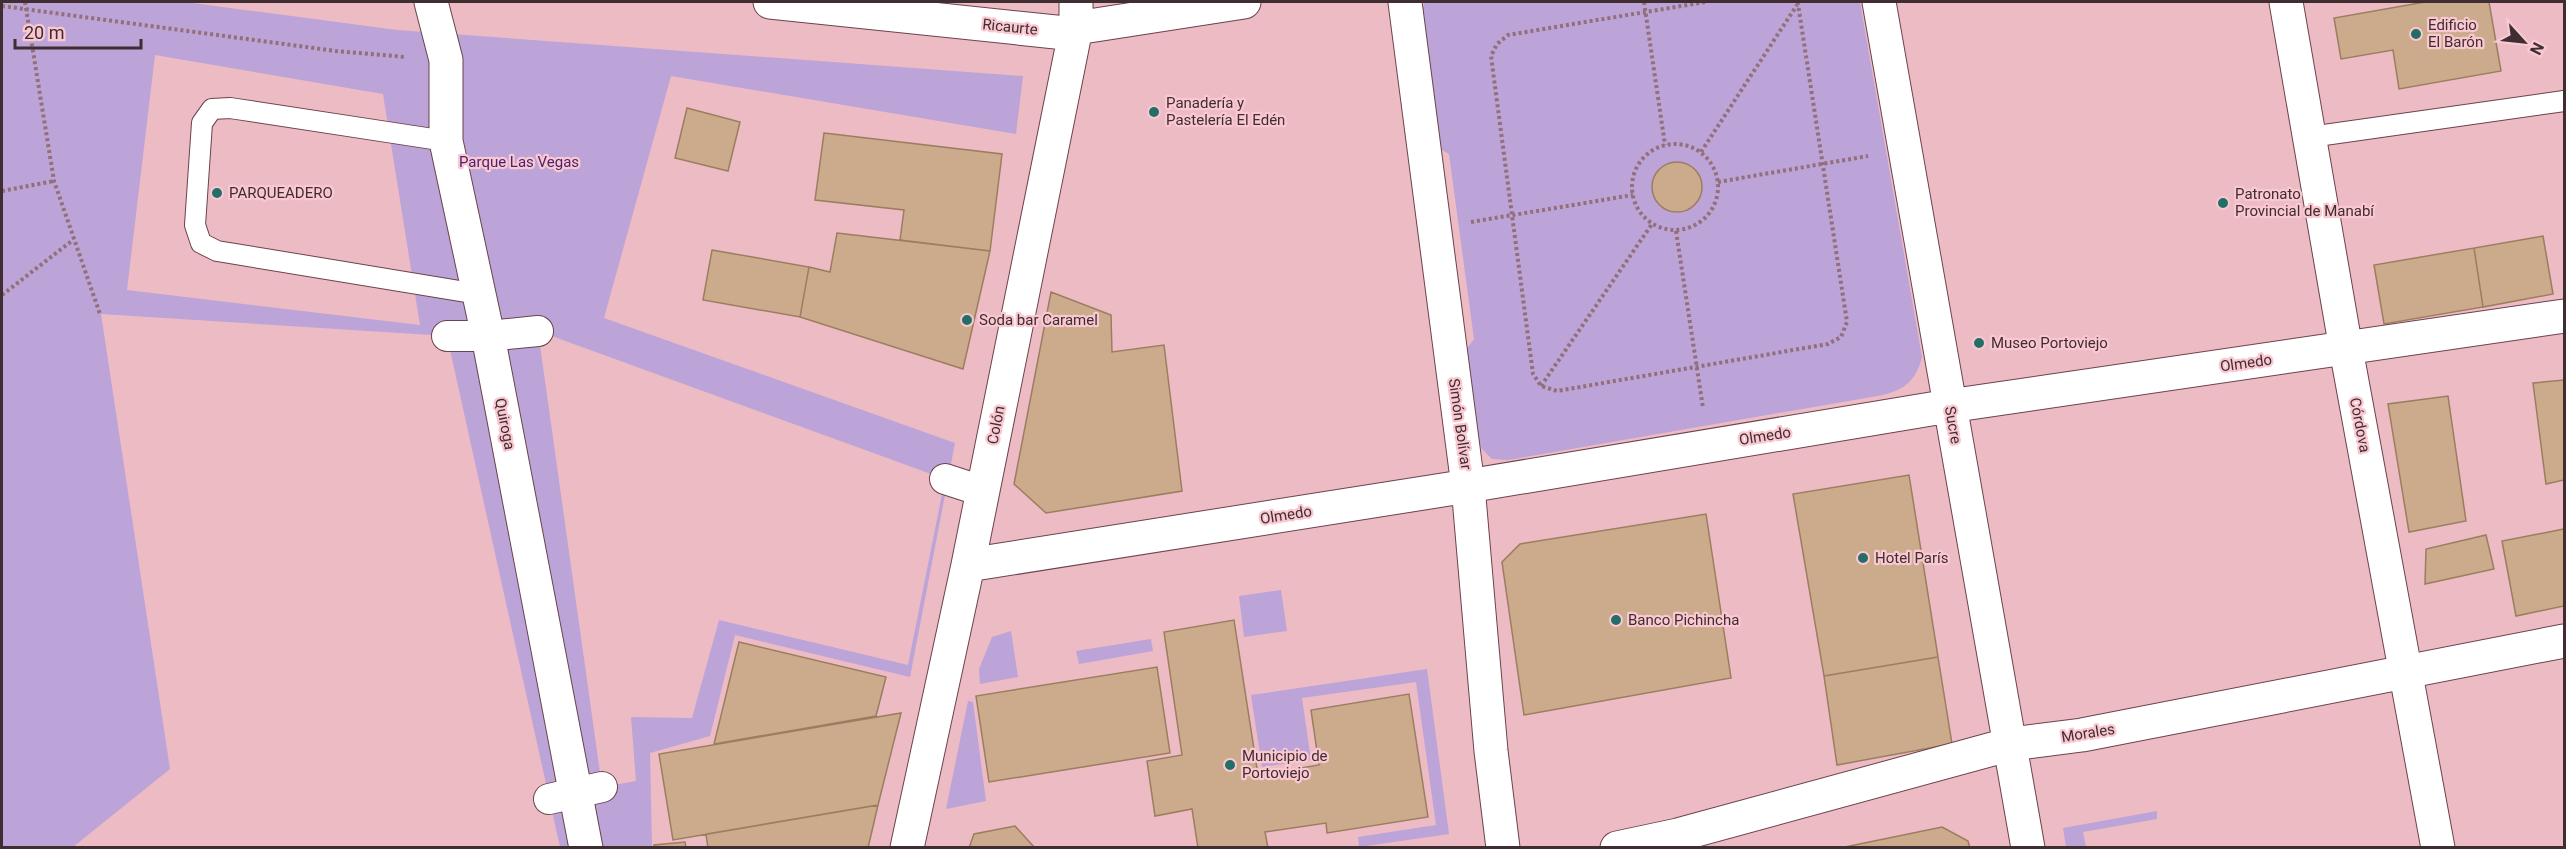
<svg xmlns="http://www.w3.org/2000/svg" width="2566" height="849" viewBox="0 0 2566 849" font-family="Roboto,sans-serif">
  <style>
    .green { fill: #bca3d8; fill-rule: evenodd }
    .building { fill: #cbab8c; stroke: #9c7d60; stroke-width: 1.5 }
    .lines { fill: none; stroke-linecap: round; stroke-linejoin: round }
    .service-casing { stroke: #6b434b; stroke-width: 22 }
    .pedestrian-casing { stroke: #6b434b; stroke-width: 32 }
    .minor-casing { stroke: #6b434b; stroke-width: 35 }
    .tertiary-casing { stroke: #6b434b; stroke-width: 35 }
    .path { stroke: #927077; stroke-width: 4; stroke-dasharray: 3 3; stroke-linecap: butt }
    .service { stroke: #fff; stroke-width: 20 }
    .pedestrian { stroke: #fff; stroke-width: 30 }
    .minor { stroke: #fff; stroke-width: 33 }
    .tertiary { stroke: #fff; stroke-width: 33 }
    .poi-dot { fill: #256e67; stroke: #f9c8d1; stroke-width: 2 }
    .labels { text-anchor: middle; stroke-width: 4.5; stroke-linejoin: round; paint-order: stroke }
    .poi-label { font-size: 15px; fill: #402d31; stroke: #f9c8d1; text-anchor: start }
    .street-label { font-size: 15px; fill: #402d31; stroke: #f9c8d1 }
    .park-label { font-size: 15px; fill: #4c226f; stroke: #f9c8d1 }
  </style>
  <rect width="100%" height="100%" fill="#ecbbc4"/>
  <path class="green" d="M2,2H185L397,30L1023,76L1016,134L671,76L604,318L955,443L910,677L735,635L710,736L650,753L652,847H560L447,336L101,314L170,769L73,847H2ZM155,55L383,94L420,325L127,290ZM538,331L945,479L908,665L719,620L692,718L631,717L636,781L602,787Z
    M1425,2H1860L1922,357C1916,380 1906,389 1883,395L1508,460L1492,459L1482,449L1476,435L1465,351L1474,339L1449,154L1437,147L1421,12Z
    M1281,590L1287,631L1244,637L1239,596Z
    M1011,631L1018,677L980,684L979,669L992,637Z
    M1151,639L1153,651L1079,664L1076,651Z
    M1427,669L1449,834L1359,847L1358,837L1436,825L1416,682L1302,698L1311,760L1262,767L1251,695Z
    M968,701L973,702L986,801L946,809Z
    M2157,811V819L2083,832L2086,847H2066L2063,828Z"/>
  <path class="building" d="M2425,2H2489L2501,71L2399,89L2393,50L2341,59L2334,18Z
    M687,108L740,122L728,171L675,158Z
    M824,133L1002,154L990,251L900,240L904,210L815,200Z
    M1652 187a25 25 0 1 1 50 0a25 25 0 1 1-50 0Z
    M837,233L990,251L963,369L800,317L809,267L830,272Z
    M2543,236L2553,294L2483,307L2474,248Z
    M2474,248L2483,307L2384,324L2374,265Z
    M712,250L809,267L800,317L703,300Z
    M1051,292L1111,315L1112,352L1164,345L1182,491L1046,513L1014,484Z
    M2564,380V480L2546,484L2533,383Z
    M2448,396L2466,521L2409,532L2388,404Z
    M1909,475L1938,657L1824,676L1793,494Z
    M1706,514L1731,678L1524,715L1502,562L1520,544Z
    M2564,529V606L2516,616L2502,541Z
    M2486,535L2494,569L2425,584L2426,549Z
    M1234,620L1258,775L1319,765L1311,710L1409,694L1428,817L1327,833L1326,823L1265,832L1268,848H1198L1192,809L1155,816L1147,761L1182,755L1164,632Z
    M739,642L886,677L876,716L714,744Z
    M1938,657L1952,744L1837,765L1824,676Z
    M1157,667L1170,753L989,782L976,696Z
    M901,713L878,805L673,840L659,754Z
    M878,805L868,848H708L706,834Z
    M1015,826L1035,848H969L974,834Z
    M1942,827L1968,841L1970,848H1840Z
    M685,842L686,848H654V845Z"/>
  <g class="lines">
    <defs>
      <path id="service" d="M2310,137L2564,101
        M446,141L230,108L212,109L202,123L195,225L201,243L217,251L478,294"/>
      <path id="pedestrian" d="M447,336H488L538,331
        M945,479L982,491
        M549,799L602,787"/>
      <path id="minor" d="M431,2L446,60V141L488,336L586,848
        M770,2L1075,34L1076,28L1244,2
        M1405,2L1468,486L1491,751L1503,848
        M1879,2L2028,848
        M968,565L1468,486L1949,406L2564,316
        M907,848L968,565L1076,28V2
        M1617,848L1678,835L2011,744L2082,735L2564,641"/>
      <path id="tertiary" d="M2286,2L2346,349L2438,848"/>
    </defs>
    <use href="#service" class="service-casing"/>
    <use href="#pedestrian" class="pedestrian-casing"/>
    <use href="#minor" class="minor-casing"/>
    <use href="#tertiary" class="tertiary-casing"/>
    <path class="path" d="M25,2L54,181L100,314
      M1644,2L1665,145
      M1705,2L1508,35L1497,44L1491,56L1533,374L1541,386L1557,391L1828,344L1841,337L1847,322L1798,4L1795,2
      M2,6L336,51L405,57
      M1632 187a43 43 0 1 1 86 0a43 43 0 1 1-86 0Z
      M1701,152L1797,5
      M1718,182L1868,156
      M2,191L54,181
      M1471,222L1633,195
      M1676,231L1703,408
      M2,295L73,240
      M1541,386L1652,224"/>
    <use href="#service" class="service"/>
    <use href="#pedestrian" class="pedestrian"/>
    <use href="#minor" class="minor"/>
    <use href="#tertiary" class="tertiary"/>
  </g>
  <g class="poi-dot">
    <circle cx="2416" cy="34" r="6"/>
    <circle cx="1154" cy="112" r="6"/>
    <circle cx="217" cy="193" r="6"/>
    <circle cx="2223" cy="203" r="6"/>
    <circle cx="967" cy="320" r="6"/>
    <circle cx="1979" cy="343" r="6"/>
    <circle cx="1863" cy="558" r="6"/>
    <circle cx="1616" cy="620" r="6"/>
    <circle cx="1230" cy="765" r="6"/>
  </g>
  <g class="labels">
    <g class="poi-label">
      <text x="2428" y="30">Edificio<tspan x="2428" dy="17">El Barón</tspan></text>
      <text x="1166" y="108">Panadería y<tspan x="1166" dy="17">Pastelería El Edén</tspan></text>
      <text x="229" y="198">PARQUEADERO</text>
      <text x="2235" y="199">Patronato<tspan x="2235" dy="17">Provincial de Manabí</tspan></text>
      <text x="979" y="325">Soda bar Caramel</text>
      <text x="1991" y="348">Museo Portoviejo</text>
      <text x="1875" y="563">Hotel París</text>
      <text x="1628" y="625">Banco Pichincha</text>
      <text x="1242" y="761">Municipio de<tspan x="1242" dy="17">Portoviejo</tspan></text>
    </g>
    <g class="street-label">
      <text transform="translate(1010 27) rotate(6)" y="5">Ricaurte</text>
      <text transform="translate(2246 363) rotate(-8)" y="5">Olmedo</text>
      <text transform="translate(505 424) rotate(79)" y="5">Quiroga</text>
      <text transform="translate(1460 424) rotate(82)" y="5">Simón Bolívar</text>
      <text transform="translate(996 425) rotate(-79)" y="5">Colón</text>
      <text transform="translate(1953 425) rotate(80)" y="5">Sucre</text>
      <text transform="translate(2360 425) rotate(79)" y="5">Córdova</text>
      <text transform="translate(1765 436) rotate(-9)" y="5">Olmedo</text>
      <text transform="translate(1286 515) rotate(-9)" y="5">Olmedo</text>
      <text transform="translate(2088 733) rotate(-9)" y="5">Morales</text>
    </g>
    <g class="park-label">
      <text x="519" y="167">Parque Las Vegas</text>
    </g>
  </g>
  <rect width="2566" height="849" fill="none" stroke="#402d31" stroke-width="6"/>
  <g transform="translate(2524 42) rotate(117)" stroke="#f9c8d1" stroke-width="4.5" paint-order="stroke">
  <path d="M0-4.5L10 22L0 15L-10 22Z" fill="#402d31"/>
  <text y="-9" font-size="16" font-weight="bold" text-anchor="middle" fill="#402d31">N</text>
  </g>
  <path d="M15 39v9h126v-9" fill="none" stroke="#402d31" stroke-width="3"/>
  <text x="24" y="39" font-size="18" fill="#402d31" stroke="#f9c8d1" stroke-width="4.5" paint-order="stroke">20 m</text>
</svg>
